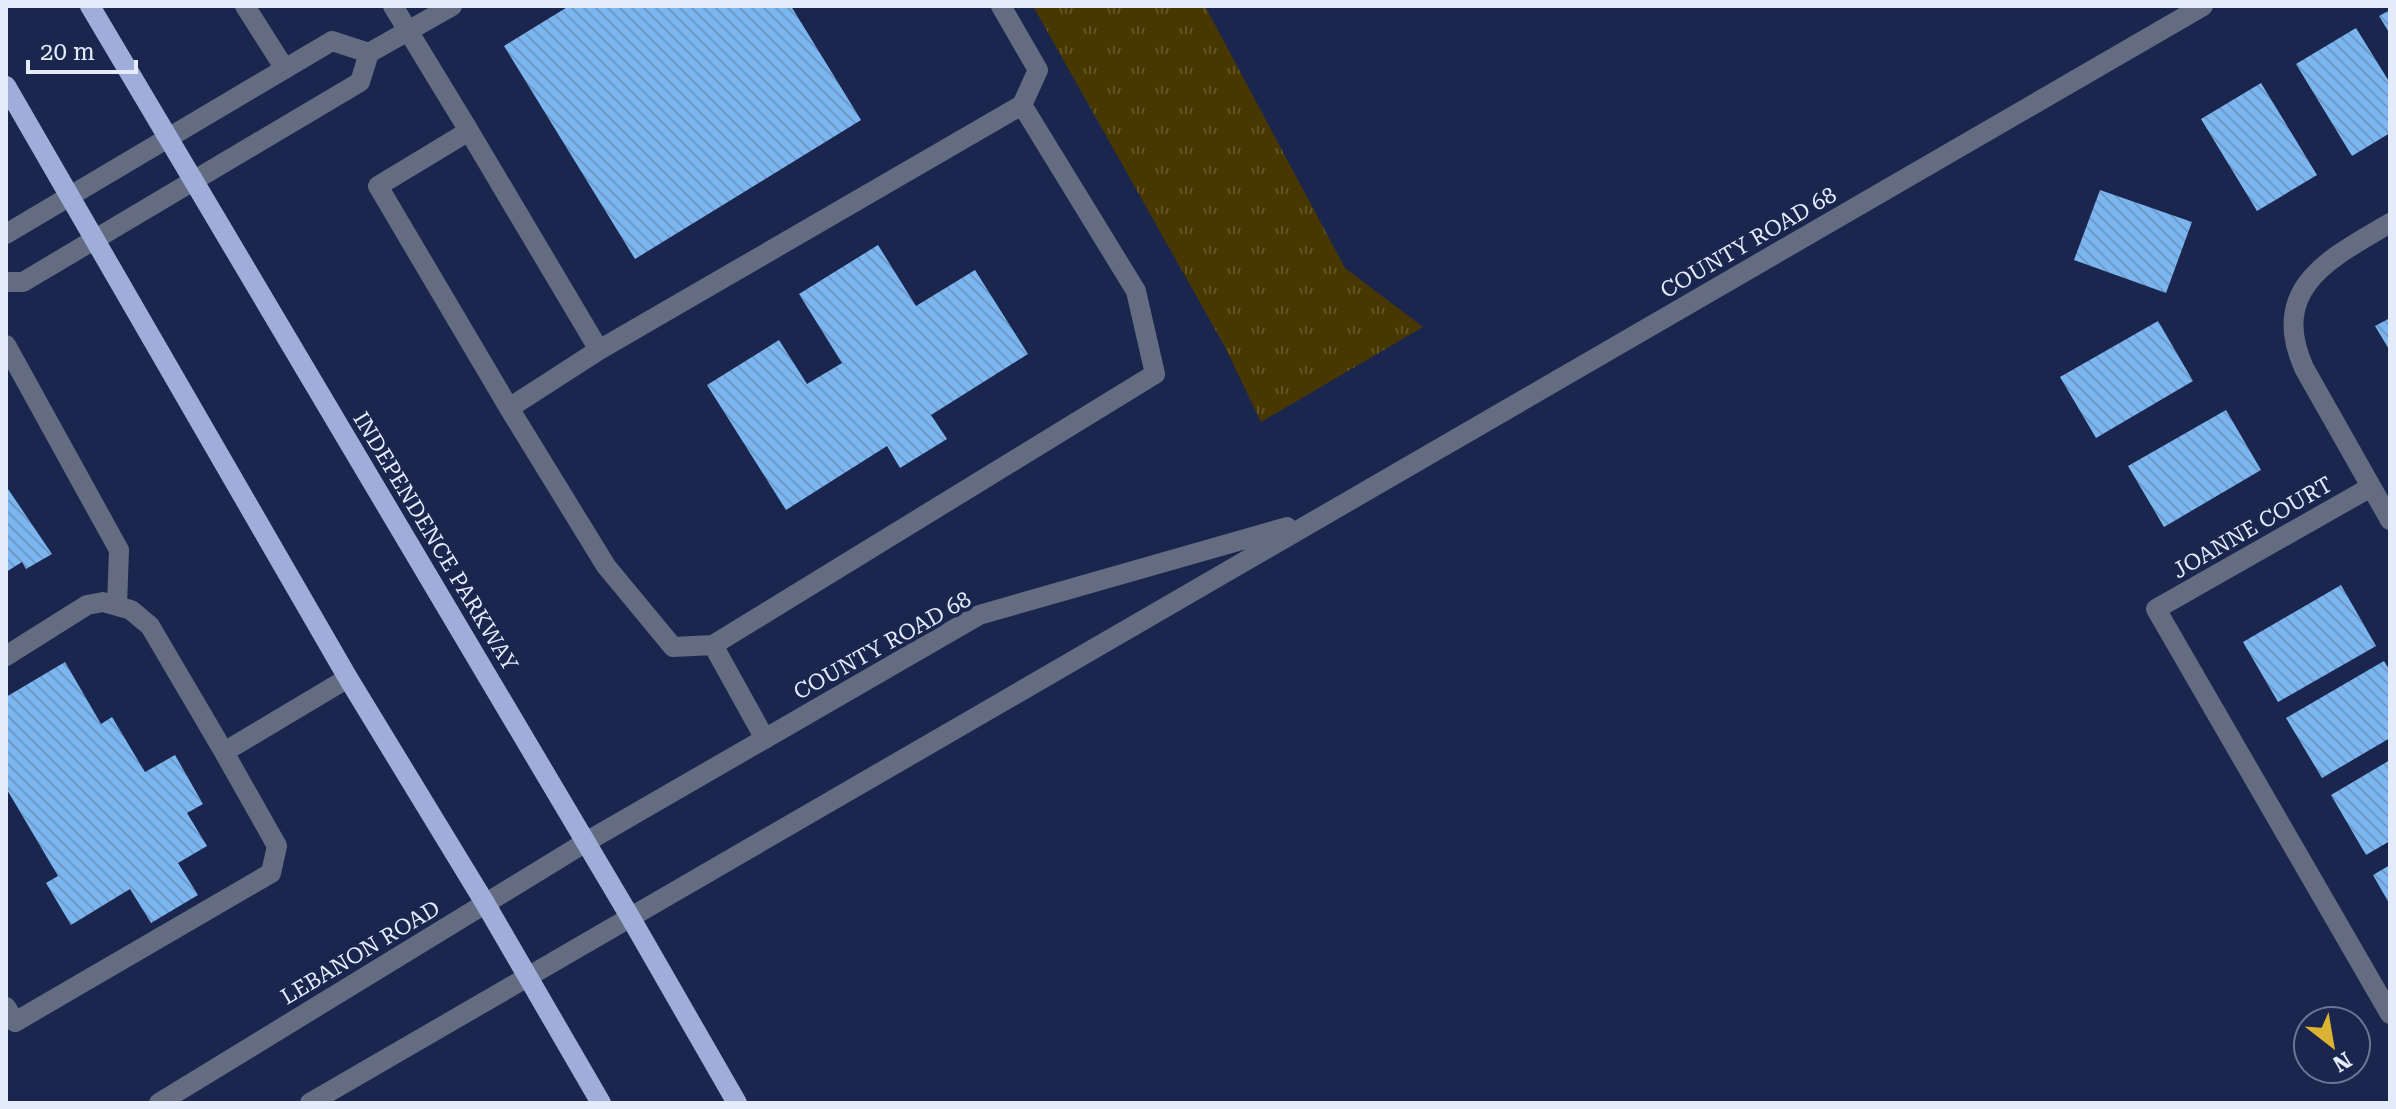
<svg xmlns="http://www.w3.org/2000/svg" width="2396" height="1109" viewBox="0 0 2396 1109" font-family="'Roboto Serif',serif">
  <style>
    .grass { fill: url(#grass-tufts) }
    .building { fill: url(#building-back-hatch) }
    .lines { fill: none; stroke-linecap: round; stroke-linejoin: round }
    .minor { stroke: #646c81; stroke-width: 20 }
    .major { stroke: #9eaed8; stroke-width: 20 }
    .labels { text-anchor: middle; stroke-width: 8; stroke-linejoin: round; paint-order: stroke }
    .street-label { font-size: 22px; fill: #e4ebfb; stroke: #1b264f }
  </style>
  <defs>
    <pattern id="grass-tufts" width="24" height="20" patternUnits="userSpaceOnUse" patternTransform="scale(2)"><rect width="24" height="20" fill="#483700"/><path d="M3 7l-1-3M5 7V3M7 7l1-3M15 17l-1-3M17 17v-4M19 17l1-3" fill="none" stroke="#625426"/></pattern>
    <pattern id="building-back-hatch" width="6" height="6" patternUnits="userSpaceOnUse" patternTransform="scale(2)"><rect width="6" height="6" fill="#7cb6f1"/><path d="M-1 5l2 2M0 0l6 6M5-1l2 2" fill="none" stroke="#6e9ac8"/></pattern>
  </defs>
  <rect width="100%" height="100%" fill="#1b264f"/>
  <path class="grass" d="M1033,6H1205L1345,268L1423,327L1261,422L1225,347Z"/>
  <path class="building" d="M569,6H791L861,120L635,259L504,46Z
    M2390,10V34L2379,16Z
    M2356,28L2390,83V133L2352,156L2296,64Z
    M2261,83L2317,175L2257,211L2201,119Z
    M2100,190L2192,222L2166,293L2074,260Z
    M878,245L916,306L975,270L1028,354L931,415L947,439L900,468L887,446L786,510L707,385L779,340L807,384L842,363L799,294Z
    M2390,318V351L2375,326Z
    M2158,321L2193,381L2096,438L2060,377Z
    M2226,410L2261,470L2164,527L2128,466Z
    M6,486L52,554L26,569L22,562L6,572Z
    M2341,585L2376,646L2278,702L2243,642Z
    M2384,661L2390,671V738L2322,778L2286,718Z
    M65,662L101,724L112,717L145,772L175,755L203,804L187,813L207,846L178,863L198,895L151,923L130,889L71,925L46,883L58,876L6,788V697Z
    M2390,760V841L2366,855L2331,795Z
    M2390,865V905L2373,875Z"/>
  <g class="lines">
    <path class="minor" d="M245,6L285,69
      M393,6L469,131L378,186L509,408L599,350L1022,105L1038,70L1001,6
      M469,131L599,350
      M2390,223C2331,258 2268,287 2304,368L2390,520
      M6,234L332,41L369,53
      M6,282H23L360,82L369,53L452,6
      M6,345L119,550L117,605
      M509,408L606,566L673,647L713,645
      M2371,487L2156,609L2390,1014
      M6,656L87,605L103,602L131,610L150,626L224,752L348,678
      M765,739L713,645L1155,374L1136,291L1022,105
      M6,1007L15,1022L271,873L277,846L224,752
      M159,1103L586,842L979,615L1287,527
      M310,1103L2203,6"/>
    <path class="major" d="M90,6L629,915L737,1103
      M6,86L348,678L485,903L601,1103"/>
  </g>
  <g class="labels">
    <g class="street-label">
      <text transform="translate(1748 242) rotate(-30)" y="8">COUNTY ROAD 68</text>
      <text transform="translate(2252 527) rotate(-30)" y="8">JOANNE COURT</text>
      <text transform="translate(436 541) rotate(59)" y="8">INDEPENDENCE PARKWAY</text>
      <text transform="translate(882 645) rotate(-29)" y="8">COUNTY ROAD 68</text>
      <text transform="translate(360 952) rotate(-31)" y="8">LEBANON ROAD</text>
    </g>
  </g>
  <rect width="2396" height="1109" fill="none" stroke="#e4ebfb" stroke-width="16"/>
  <g transform="translate(2332 1045) rotate(149)"><circle r="38" fill="#1b264f" stroke="#6b7594" stroke-width="2"/>
  <path d="M0-6L14 30L0 20L-14 30Z" fill="#dcb233"/>
  <text y="-12" font-size="22" font-weight="bold" text-anchor="middle" fill="#e4ebfb">N</text>
  </g>
  <path d="M28 60v12h108v-12" fill="none" stroke="#e4ebfb" stroke-width="4"/>
  <text x="40" y="60" font-size="24" fill="#e4ebfb" stroke="#1b264f" stroke-width="6" paint-order="stroke">20 m</text>
</svg>
